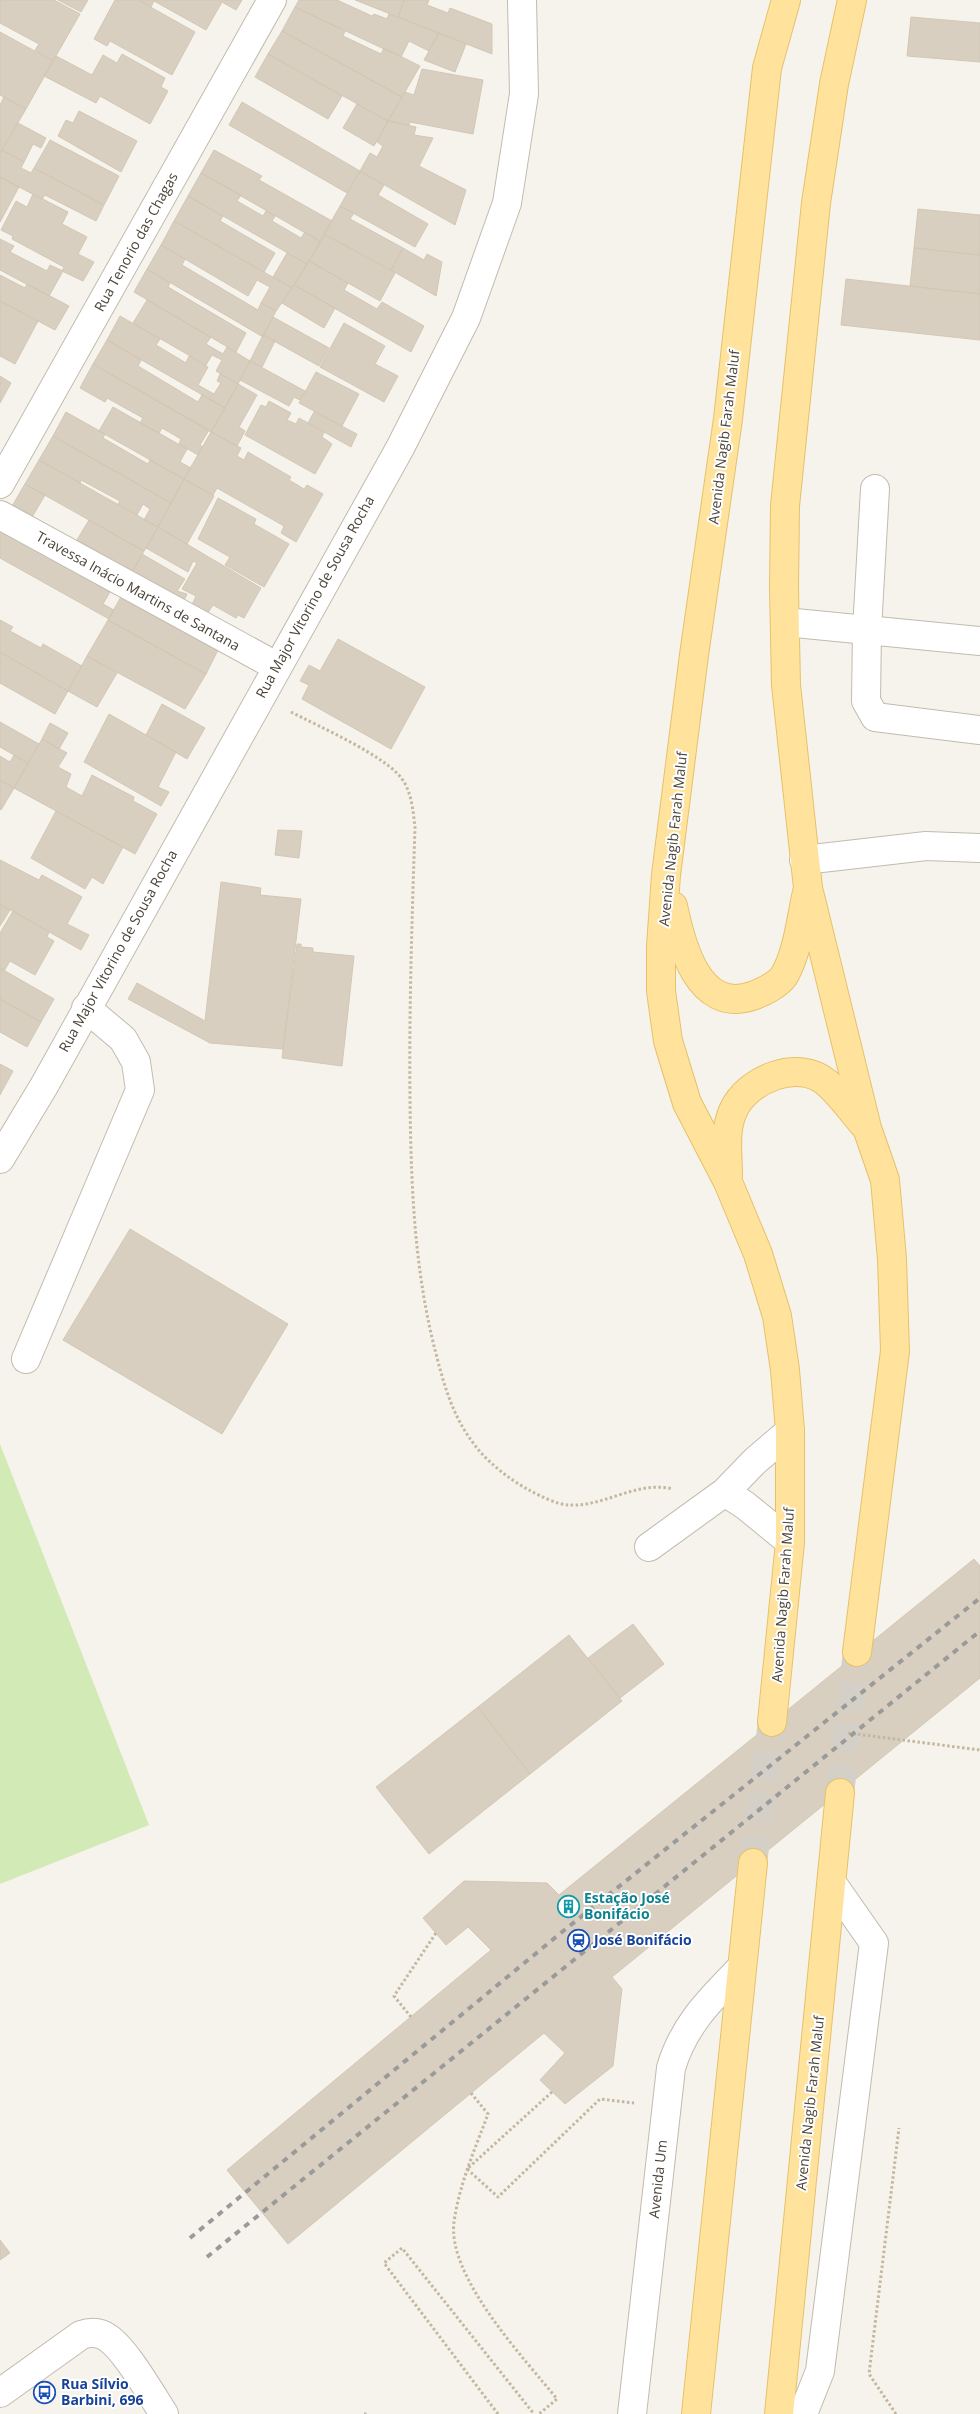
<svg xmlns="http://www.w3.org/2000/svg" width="980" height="2414" viewBox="0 0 980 2414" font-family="'Open Sans',sans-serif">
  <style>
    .green { fill: #d2eab5 }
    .building { fill: #d8cfc1; stroke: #d3c7b4 }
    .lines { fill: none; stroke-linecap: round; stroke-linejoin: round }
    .major-tunnel { stroke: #d4d0c8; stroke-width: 28; stroke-dasharray: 28 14; stroke-linecap: butt }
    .minor-casing { stroke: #c2bbae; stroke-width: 30 }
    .major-casing { stroke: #e6c16a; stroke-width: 30 }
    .path { stroke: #c4b79f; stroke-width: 3; stroke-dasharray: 2.5 2.5; stroke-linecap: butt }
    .minor { stroke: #fff; stroke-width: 28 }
    .major { stroke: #ffe39c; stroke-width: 28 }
    .rail { stroke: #9a9a9a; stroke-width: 4; stroke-dasharray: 6 6; stroke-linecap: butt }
    .labels { text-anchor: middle; stroke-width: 4; stroke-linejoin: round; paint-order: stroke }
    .street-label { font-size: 14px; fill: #4b4439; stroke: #fff }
    .culture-label { font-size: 14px; font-weight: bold; fill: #0d838f; stroke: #fff; text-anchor: start }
    .transit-label { font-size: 14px; font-weight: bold; fill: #164399; stroke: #fff; text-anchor: start }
  </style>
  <rect width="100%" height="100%" fill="#f6f3ec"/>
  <path class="green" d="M0,1444L149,1825L0,1884Z"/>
  <path class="building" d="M0,0H54L80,14L53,61L35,50L39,44L0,23Z
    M58,0H88L81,12Z
    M115,0H138L195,32L172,75L110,41L107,46L94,39Z
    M138,0H242L236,10L222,2L206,30L154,1L151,7Z
    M299,0H337L372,16L374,14L387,19L389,14L439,33L429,51L409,41L401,57L295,7Z
    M355,0H404L398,17Z
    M404,0H429L427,5L448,13L450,8L492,24V54L398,17Z
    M295,7L345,31L343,36L381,54L384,48L420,66L402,97L282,31Z
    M911,17L980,23V62L907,56Z
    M282,31L402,97L388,121L268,54Z
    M0,32L53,61L26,109L0,95Z
    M439,33L466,44L455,72L424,60Z
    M122,54L165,78L161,87L168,91L150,124L100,96L96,103L44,76L56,56L92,75L103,55L117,63Z
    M268,54L342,96L328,119L255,77Z
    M422,69L483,80L473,134L410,122L409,125L388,121L405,92L414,95Z
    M4,97L26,109L0,153V105Z
    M242,102L360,171L347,193L229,125Z
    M357,104L388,121L374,146L343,128Z
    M79,111L137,141L121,172L58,136L66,120L73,123Z
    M388,121L416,127L414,135L433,138L419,166L466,190L455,225L360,171L370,153L377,157L383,146L377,142Z
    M18,123L46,138L41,148L33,144L24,162L2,150Z
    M50,140L119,176L104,205L34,168Z
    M2,150L24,162L21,168L31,173L34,168L104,205L96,221L45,195L42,199L0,177V153Z
    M214,150L262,176L259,180L332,221L321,242L201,173Z
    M360,171L384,185L378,195L428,224L415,247L340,206Z
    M201,173L241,195L237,201L263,216L266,211L275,216L272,221L301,238L305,232L321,242L307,264L188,196Z
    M0,177L19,187L0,222Z
    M33,194L68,212L62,224L87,237L78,254L94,262L83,281L62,271L64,267L12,239L13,236L1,230L16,201L27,207Z
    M188,196L223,216L220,221L275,253L264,272L174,221Z
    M340,206L354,213L350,219L403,248L391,270L324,234Z
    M918,209L980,215V255L914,248Z
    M174,221L292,288L276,311L261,303L270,287L257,280L248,296L161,245Z
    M324,234L395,273L380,301L309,261Z
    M0,239L14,246L10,252L47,271L50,265L63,271L49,296L0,270Z
    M161,245L185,259L182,265L258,310L261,303L276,311L263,337L147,269Z
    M403,248L424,260L427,254L442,262L436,296L391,270Z
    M914,248L980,255V294L910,286Z
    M287,253L307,264L292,288L273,277Z
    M309,261L348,283L344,290L377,309L382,302L424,326L411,352L294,285Z
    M147,269L170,283L168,287L246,333L236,352L134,292Z
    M0,275L25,288L27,284L69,306L55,330L0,301Z
    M846,279L980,294V340L841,325Z
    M294,285L335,308L324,328L282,303Z
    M147,300L211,337L206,344L223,354L227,347L250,361L238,384L216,371L222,360L212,355L206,365L133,323Z
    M0,301L38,321L15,364L0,356Z
    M120,316L160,339L156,345L186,363L189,356L208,367L198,385L214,394L221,383L217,381L220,374L238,384L225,408L107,340Z
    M273,317L329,348L319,366L263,335Z
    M344,323L385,346L375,364L398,376L384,402L320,367Z
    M263,335L275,341L262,367L250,361Z
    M107,340L141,360L138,366L198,402L202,395L225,408L211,432L93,364Z
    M250,361L305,391L300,400L294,397L289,406L240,380Z
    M93,364L209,430L200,445L203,447L198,455L179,444L181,439L162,428L159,433L140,423L143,418L107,398L105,402L80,388Z
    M316,372L359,394L342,426L299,403Z
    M0,376L11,383L0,403Z
    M238,384L257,395L239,427L245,431L237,446L211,432Z
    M269,401L291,413L287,420L296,424L299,418L324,432L322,437L332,444L315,474L245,435L261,405L266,407Z
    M113,407L187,449L180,462L191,468L184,479L99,431Z
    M66,412L105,434L103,438L148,464L150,460L184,479L171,503L53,436Z
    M314,412L357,434L351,447L308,423Z
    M211,432L241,448L237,456L244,460L248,452L291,477L289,480L304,489L307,485L323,494L296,542L281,533L284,526L217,488L213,495L184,479Z
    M53,436L171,503L158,527L144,520L150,509L143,504L137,515L118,504L120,501L81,480L80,483L39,460Z
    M39,460L158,527L144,551L25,484Z
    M184,479L214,496L187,544L158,527Z
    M25,484L45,495L31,519L11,508Z
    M218,498L256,519L254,524L289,544L264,587L225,565L230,557L198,539Z
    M89,520L144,551L130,576L103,560L105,556L77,540Z
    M158,527L261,588L244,618L238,615L236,618L213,605L205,617L190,609L196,596L182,589L197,563L193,561L188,572L146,548Z
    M0,529L98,582L97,585L110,592L103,604L114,610L109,619L0,558Z
    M142,554L185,579L177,591L187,594L182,605L130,576Z
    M122,595L218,650L206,674L108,620Z
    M0,620L13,627L10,631L41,648L43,644L82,666L68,691L0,652Z
    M108,620L206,674L185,709L87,656Z
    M338,639L425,687L391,749L302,699L309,685L300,681L309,665L320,671Z
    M0,652L68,691L55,714L0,683Z
    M87,656L117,673L97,707L68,691Z
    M162,704L205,728L187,759L146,735Z
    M109,714L176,752L158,787L169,792L161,806L84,762Z
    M0,722L39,744L28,763L0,747Z
    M50,723L68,733L59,749L42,739Z
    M42,739L67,753L58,767L71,774L66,787L82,796L92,775L134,797L133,801L157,814L135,854L14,788Z
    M14,755L28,763L14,788L0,780V756L10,762Z
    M0,780L14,788L1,810L0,809Z
    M56,811L123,847L103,884L92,877L85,889L31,858Z
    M278,830L302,831L299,858L275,855Z
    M0,860L39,880L42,875L82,897L67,924L89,935L81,950L0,904Z
    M221,882L261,888L260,895L301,899L283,1049L210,1043L128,999L137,983L205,1021Z
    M0,904L10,910L0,926Z
    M13,911L49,932L47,937L54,941L35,975L10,961L4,971L0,968V933Z
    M297,944H301V947L313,948V952L354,956L342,1066L282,1058Z
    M0,968L54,999L41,1022L0,999Z
    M0,999L41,1022L27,1047L0,1032Z
    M0,1064L13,1071L0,1095Z
    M130,1229L288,1324L222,1434L63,1340Z
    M974,1559L980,1566V1678L612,1977L622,1989L613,2066L565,2104L540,2080L565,2053L544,2033L288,2244L227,2170L491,1950L468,1927L446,1945L423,1918L464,1881L547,1883L559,1895Z
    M633,1624L664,1664L620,1698L588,1658Z
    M569,1635L622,1701L530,1774L478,1707Z
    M478,1707L530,1774L429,1854L376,1787Z
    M0,2240L10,2253L0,2260Z"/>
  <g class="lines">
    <path class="major-tunnel" d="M840,1793L857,1652
      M753,1863L772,1722"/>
    <defs>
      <path id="minor" d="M0,484L272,0
        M875,489L867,630L866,701L875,717L980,730
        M0,515L276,666
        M785,622L980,641
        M804,860L926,846L980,848
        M0,1159L44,1086L400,448L466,318L507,203L524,94L522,0
        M26,1359L140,1090L136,1062L123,1039L86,1008
        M725,1492L746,1506L790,1542
        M649,1547L725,1492L755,1461L790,1431
        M0,2393L81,2335C90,2332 100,2332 108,2338C126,2350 151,2394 164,2414
        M632,2414L671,2068C684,2024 711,1999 742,1967
        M803,2414L820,2371L874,1943L832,1883"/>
      <path id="major" d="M852,0L834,84L816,203L785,506L784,588L786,685L808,888L867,1128L885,1180L892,1259L895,1351L857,1652
        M673,906C681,944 698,1014 752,996C761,993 778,985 784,976C798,952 801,918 807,892
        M728,1176C728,1155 724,1130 733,1111C747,1079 799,1058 827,1083C840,1094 851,1110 863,1124
        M772,1722L790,1542V1431L785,1370L777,1316L758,1254L728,1182L687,1103L668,1041L661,991V946L666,875L694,655L728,419L767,68L786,0
        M696,2414L753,1863
        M779,2414L840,1793"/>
    </defs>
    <use href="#minor" class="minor-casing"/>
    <use href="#major" class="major-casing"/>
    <path class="path" d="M291,712C318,726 386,756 402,779C412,793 413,811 415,827C412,918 409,1009 410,1100C411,1183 414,1265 434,1346C442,1377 450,1410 469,1437C483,1459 507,1478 529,1490C540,1496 558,1505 569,1505C605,1507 637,1480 673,1489
      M848,1733L980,1750
      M411,2017L394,1996L436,1933
      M552,2092L467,2169L498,2197L600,2099L634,2103
      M471,2093L488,2114C475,2149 459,2185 454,2222C447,2277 524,2358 557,2399L539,2414
      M364,2414H367
      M498,2414L384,2263L402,2248L534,2414
      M896,2414L869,2374L899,2128"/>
    <use href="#minor" class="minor"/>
    <use href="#major" class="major"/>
    <path class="rail" d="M190,2238L562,1932L980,1598
      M207,2257L980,1631"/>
  </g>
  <defs>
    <symbol id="building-ring" viewBox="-11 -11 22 22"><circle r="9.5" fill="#fff" stroke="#0f9aa8" stroke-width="1.5"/><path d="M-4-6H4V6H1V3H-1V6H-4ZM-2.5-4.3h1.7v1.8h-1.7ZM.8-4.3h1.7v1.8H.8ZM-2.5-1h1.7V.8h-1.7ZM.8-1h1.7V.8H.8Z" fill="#0f9aa8"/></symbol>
    <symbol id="station-ring" viewBox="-11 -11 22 22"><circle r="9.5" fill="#fff" stroke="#1a4fb4" stroke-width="1.5"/><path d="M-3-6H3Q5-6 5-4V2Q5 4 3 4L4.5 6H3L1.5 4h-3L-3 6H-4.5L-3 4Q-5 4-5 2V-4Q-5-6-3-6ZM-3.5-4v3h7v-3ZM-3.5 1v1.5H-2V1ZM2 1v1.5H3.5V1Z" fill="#1a4fb4"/></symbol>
    <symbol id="bus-ring" viewBox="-11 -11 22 22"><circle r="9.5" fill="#fff" stroke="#1a4fb4" stroke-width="1.5"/><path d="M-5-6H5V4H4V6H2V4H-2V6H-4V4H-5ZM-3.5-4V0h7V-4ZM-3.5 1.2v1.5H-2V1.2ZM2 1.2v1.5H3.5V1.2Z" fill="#1a4fb4"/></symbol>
  </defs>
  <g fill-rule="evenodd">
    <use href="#building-ring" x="556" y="1894" width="25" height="25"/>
    <use href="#station-ring" x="566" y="1928" width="25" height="25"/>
    <use href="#bus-ring" x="32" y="2380" width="25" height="25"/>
  </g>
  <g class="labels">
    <g class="street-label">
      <text transform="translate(136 242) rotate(-61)" y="5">Rua Tenorio das Chagas</text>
      <text transform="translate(724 437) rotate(-83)" y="5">Avenida Nagib Farah Maluf</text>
      <text transform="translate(138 591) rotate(29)" y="5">Travessa Inácio Martins de Santana</text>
      <text transform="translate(315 597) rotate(-61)" y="5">Rua Major Vitorino de Sousa Rocha</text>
      <text transform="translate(673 839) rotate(-84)" y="5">Avenida Nagib Farah Maluf</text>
      <text transform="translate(118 951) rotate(-61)" y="5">Rua Major Vitorino de Sousa Rocha</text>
      <text transform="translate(783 1595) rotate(-86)" y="5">Avenida Nagib Farah Maluf</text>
      <text transform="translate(810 2103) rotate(-84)" y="5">Avenida Nagib Farah Maluf</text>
      <text transform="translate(658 2179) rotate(-84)" y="5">Avenida Um</text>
    </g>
    <g class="culture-label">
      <text x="584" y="1903">Estação José<tspan x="584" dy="16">Bonifácio</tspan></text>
    </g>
    <g class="transit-label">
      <text x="594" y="1945">José Bonifácio</text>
      <text x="61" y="2389">Rua Sílvio<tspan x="61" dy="16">Barbini, 696</tspan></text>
    </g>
  </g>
</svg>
